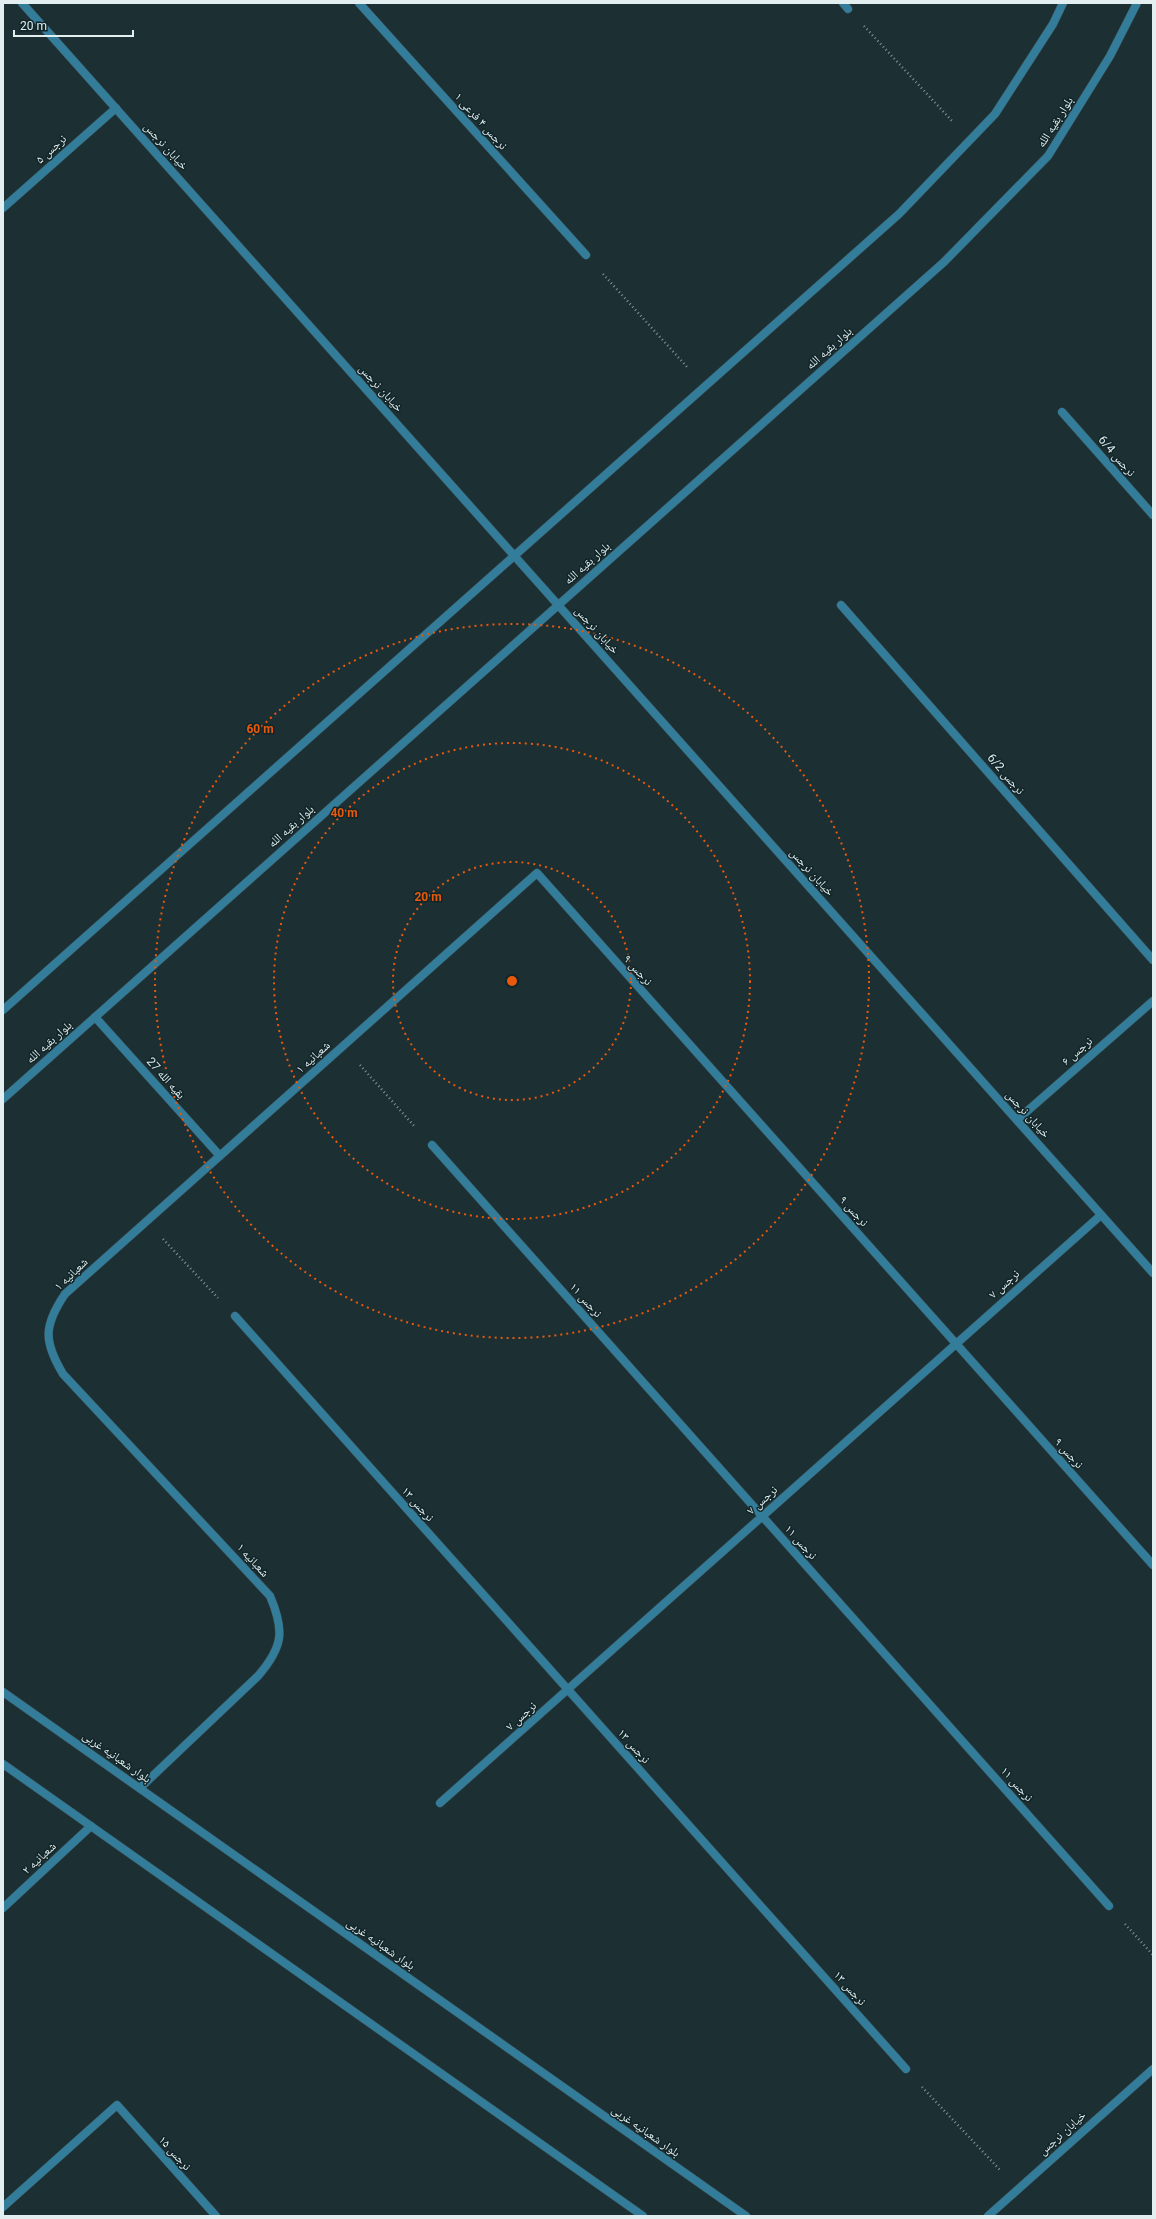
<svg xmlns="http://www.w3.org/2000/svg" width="1156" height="2219" viewBox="0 0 1156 2219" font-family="Roboto,'Noto Naskh Arabic',sans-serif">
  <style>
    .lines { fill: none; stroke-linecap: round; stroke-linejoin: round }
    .minor-casing { stroke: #384a4d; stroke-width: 9 }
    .tertiary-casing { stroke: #384a4d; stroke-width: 9 }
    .path { stroke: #859497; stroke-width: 2.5; stroke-dasharray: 1 3; stroke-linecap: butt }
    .minor { stroke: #337c9a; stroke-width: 8 }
    .tertiary { stroke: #337c9a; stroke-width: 8 }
    .ring { fill: none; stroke: #e8590c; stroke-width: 2; stroke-dasharray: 2 4 }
    .labels { text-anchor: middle; stroke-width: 3; stroke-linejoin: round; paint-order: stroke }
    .street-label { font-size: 12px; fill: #e2eef0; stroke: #122629 }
    .centre { fill: #e8590c; stroke: #122629; stroke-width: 2 }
    .ring-label { font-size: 12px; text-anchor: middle; font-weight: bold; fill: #e8590c; stroke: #122629; stroke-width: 3; stroke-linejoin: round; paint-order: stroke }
  </style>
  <rect width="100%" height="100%" fill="#1c2f33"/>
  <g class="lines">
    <defs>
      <path id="minor" d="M359,3L586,255
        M843,3L848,9
        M3,208L116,108
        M1062,412L1153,515
        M841,605L1153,960
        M95,1017L220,1156
        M1017,1120L1153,1001
        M432,1145L1109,1906
        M235,1316L906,2069
        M140,1788L258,1676C283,1647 285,1631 270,1596L63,1374C43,1341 44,1325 65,1294L537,873L1153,1565
        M440,1803L1101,1215
        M3,1908L91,1826
        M3,2207L117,2105L216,2216"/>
      <path id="tertiary" d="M22,3L1153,1273
        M3,1010L899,214L995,114L1053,24L1063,3
        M3,1099L944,262L1048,156L1110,56L1137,3
        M3,1692L746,2216
        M3,1764L643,2216
        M988,2216L1153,2069"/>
    </defs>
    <use href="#minor" class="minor-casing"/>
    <use href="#tertiary" class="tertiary-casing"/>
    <path class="path" d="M864,26L953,122
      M603,274L688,368
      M360,1065L415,1127
      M163,1239L218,1298
      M1125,1924L1153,1955
      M922,2087L1001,2171"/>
    <use href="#minor" class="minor"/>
    <use href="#tertiary" class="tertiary"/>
  </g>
  <g class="ring">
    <circle cx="512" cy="981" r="119"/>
    <circle cx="512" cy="981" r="238"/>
    <circle cx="512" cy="981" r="357"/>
  </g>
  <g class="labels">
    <g class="street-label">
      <text transform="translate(481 121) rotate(48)" y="4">نرجس ۴ فرعی ۱</text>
      <text transform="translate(1055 122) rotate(-58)" y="4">بلوار بقیه الله</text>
      <text transform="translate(166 146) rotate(48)" y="4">خیابان نرجس</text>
      <text transform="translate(51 149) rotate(-42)" y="4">نرجس ۵</text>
      <text transform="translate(829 348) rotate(-42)" y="4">بلوار بقیه الله</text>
      <text transform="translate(381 388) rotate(48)" y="4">خیابان نرجس</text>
      <text transform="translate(1117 456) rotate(49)" y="4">نرجس 6/4</text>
      <text transform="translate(587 563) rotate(-42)" y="4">بلوار بقیه الله</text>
      <text transform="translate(597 630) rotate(48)" y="4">خیابان نرجس</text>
      <text transform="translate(1006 774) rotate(49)" y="4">نرجس 6/2</text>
      <text transform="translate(291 826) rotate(-42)" y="4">بلوار بقیه الله</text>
      <text transform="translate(812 872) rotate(48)" y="4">خیابان نرجس</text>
      <text transform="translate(638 970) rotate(48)" y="4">نرجس ۹</text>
      <text transform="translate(49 1042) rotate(-42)" y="4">بلوار بقیه الله</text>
      <text transform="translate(1077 1051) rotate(-41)" y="4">نرجس ۶</text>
      <text transform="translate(313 1057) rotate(-42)" y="4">شعبانیه ۱</text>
      <text transform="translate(166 1078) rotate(48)" y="4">بقیه الله 27</text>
      <text transform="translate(1028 1114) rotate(48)" y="4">خیابان نرجس</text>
      <text transform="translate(854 1211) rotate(48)" y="4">نرجس ۹</text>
      <text transform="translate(71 1274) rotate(-44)" y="4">شعبانیه ۱</text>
      <text transform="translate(1004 1284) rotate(-42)" y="4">نرجس ۷</text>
      <text transform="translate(586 1300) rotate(48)" y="4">نرجس ۱۱</text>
      <text transform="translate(1069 1453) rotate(48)" y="4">نرجس ۹</text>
      <text transform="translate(762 1500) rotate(-42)" y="4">نرجس ۷</text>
      <text transform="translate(418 1504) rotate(48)" y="4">نرجس ۱۳</text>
      <text transform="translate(801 1542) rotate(48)" y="4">نرجس ۱۱</text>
      <text transform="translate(253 1560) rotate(47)" y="4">شعبانیه ۱</text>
      <text transform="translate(521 1716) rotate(-42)" y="4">نرجس ۷</text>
      <text transform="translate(634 1746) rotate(48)" y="4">نرجس ۱۳</text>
      <text transform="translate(117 1757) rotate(35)" y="4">بلوار شعبانیه غربی</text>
      <text transform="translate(1017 1784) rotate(48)" y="4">نرجس ۱۱</text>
      <text transform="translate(39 1858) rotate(-43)" y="4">شعبانیه ۲</text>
      <text transform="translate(381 1944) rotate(35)" y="4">بلوار شعبانیه غربی</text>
      <text transform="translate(850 1988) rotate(48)" y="4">نرجس ۱۳</text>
      <text transform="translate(646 2131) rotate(35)" y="4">بلوار شعبانیه غربی</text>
      <text transform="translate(1062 2133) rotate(-42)" y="4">خیابان نرجس</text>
      <text transform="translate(175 2153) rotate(48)" y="4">نرجس ۱۵</text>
    </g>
  </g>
  <circle cx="512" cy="981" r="6" class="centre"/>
  <g class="ring-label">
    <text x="260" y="733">60 m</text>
    <text x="344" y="817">40 m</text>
    <text x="428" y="901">20 m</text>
  </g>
  <rect width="1156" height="2219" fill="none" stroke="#e2eef0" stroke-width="8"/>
  <path d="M14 30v6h119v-6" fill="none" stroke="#e2eef0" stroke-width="2"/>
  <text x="20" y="30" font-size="12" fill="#e2eef0" stroke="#122629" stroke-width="3" paint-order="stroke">20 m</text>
</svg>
